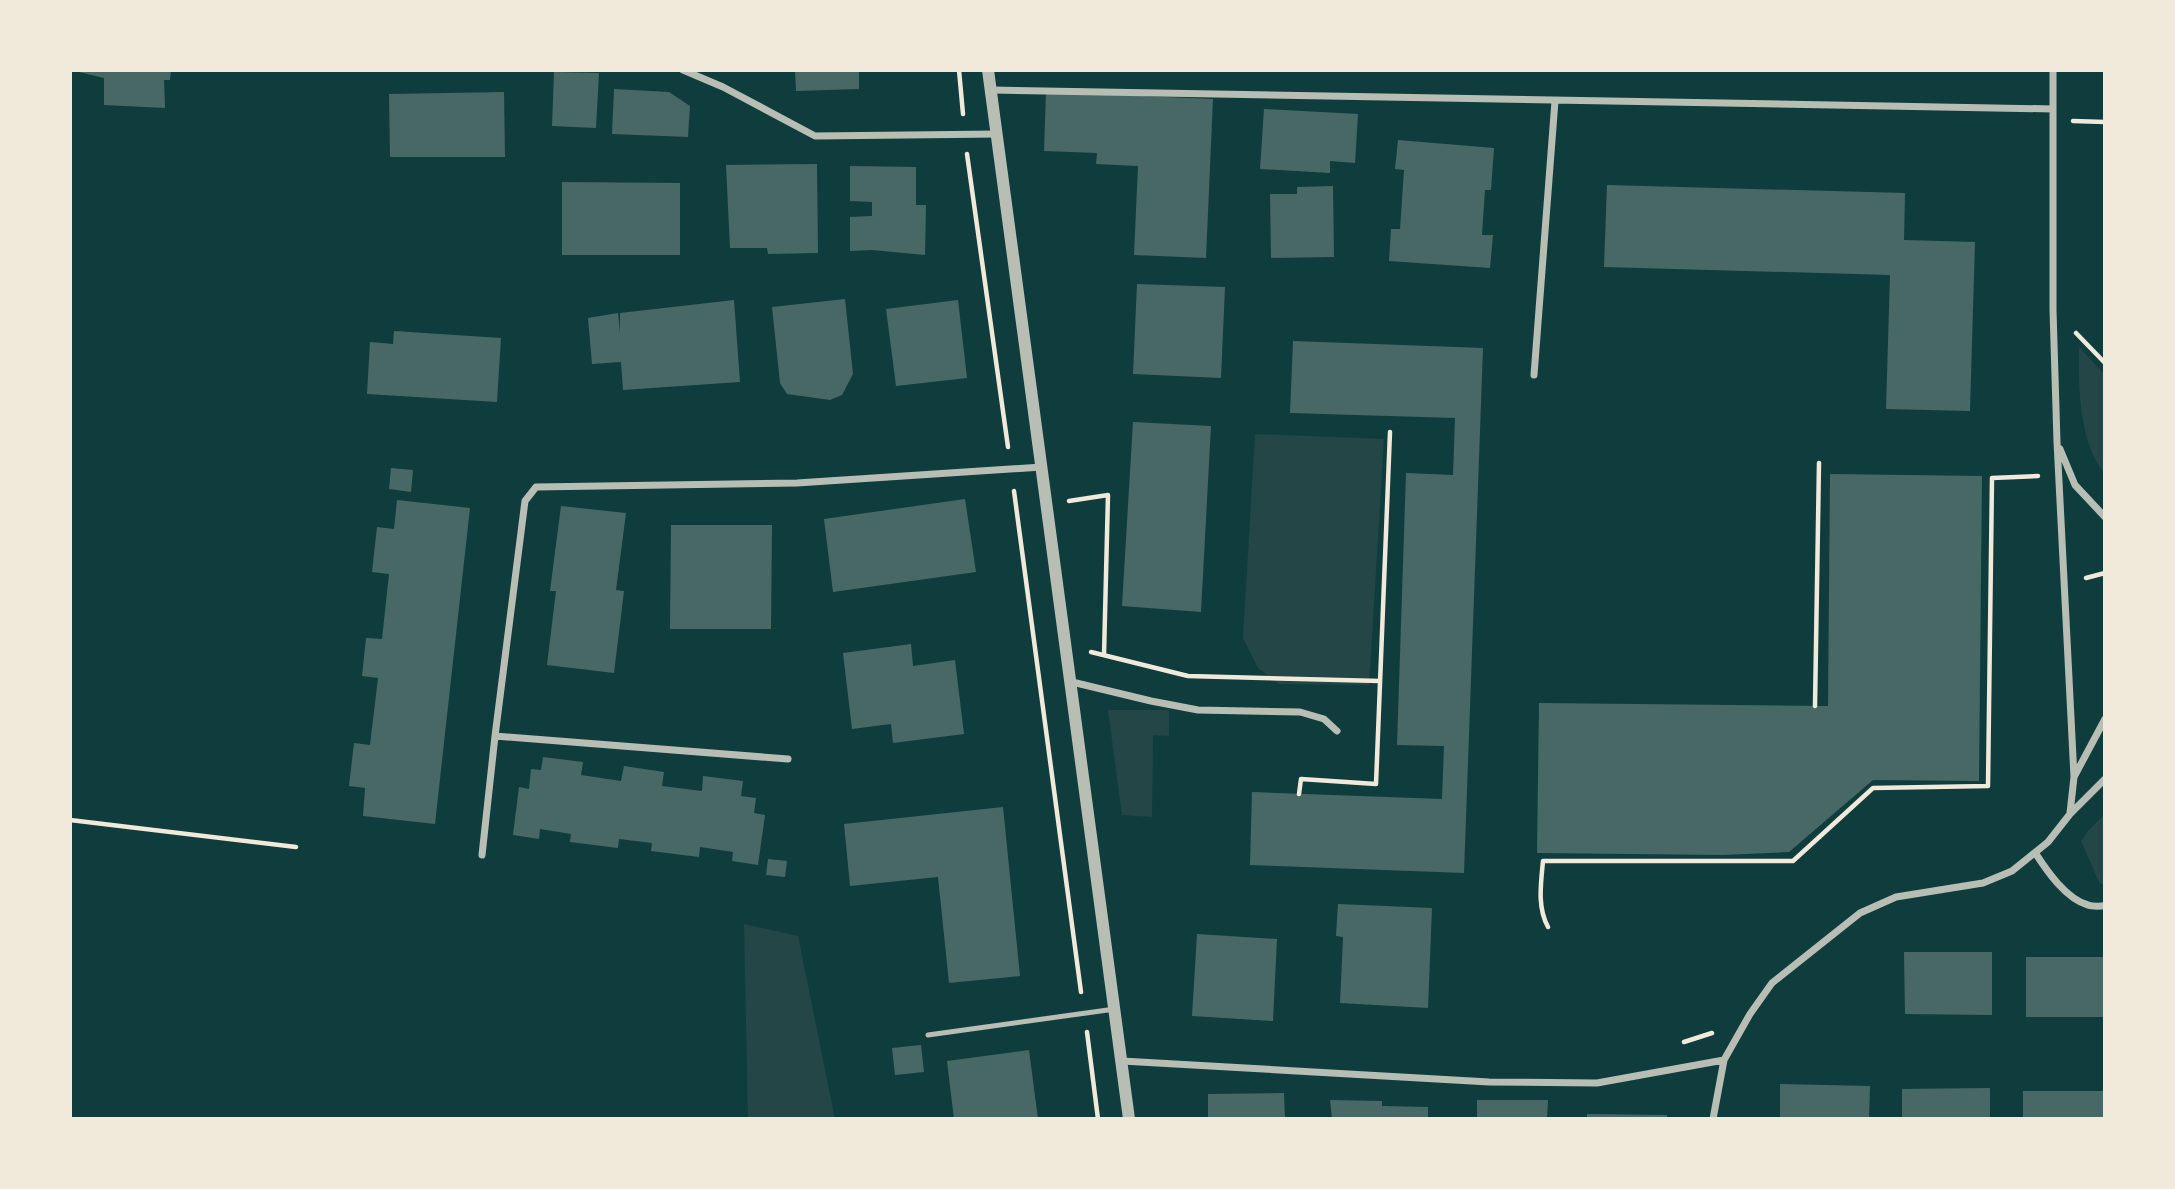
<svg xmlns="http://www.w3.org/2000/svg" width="2175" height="1189" viewBox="0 0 2175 1189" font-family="'Source Sans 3',sans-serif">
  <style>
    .green { fill: #244646 }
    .building { fill: #486865 }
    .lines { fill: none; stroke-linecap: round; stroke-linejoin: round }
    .path { stroke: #f1e9da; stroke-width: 4.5 }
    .service { stroke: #b8beb3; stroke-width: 5 }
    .minor { stroke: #b8beb3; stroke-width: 7 }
    .tertiary { stroke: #b8beb3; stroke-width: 12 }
  </style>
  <rect width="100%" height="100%" fill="#0f3d3e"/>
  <path class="green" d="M2079,347L2105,375V474C2079,443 2078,386 2079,347Z
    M1255,434L1384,439L1369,685L1279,684L1258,668L1243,638Z
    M1108,710H1169V736L1153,735L1152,817L1122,815Z
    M2105,814V884H2100L2081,841L2088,831Z
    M744,924L798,936L835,1119H748Z"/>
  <path class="building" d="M79,70H171L170,80H164L165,108L104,105V78L79,72Z
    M795,70H859V89L796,91Z
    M554,72L599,73L596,128L552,126Z
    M614,89L669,92L690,106L688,137L612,134Z
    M504,92L505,157H390L389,94Z
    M1046,92L1213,99L1206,258L1134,255L1138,166L1096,164L1097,153L1044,151Z
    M1264,109L1358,114L1355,163L1330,161V173L1260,169Z
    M1398,140L1494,148L1491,190H1485L1482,235H1493L1490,268L1389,261L1391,229H1400L1404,170L1395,169Z
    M817,164L818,253L768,254L767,248H730L726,165Z
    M850,166L916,167V205H926L925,255L872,250L850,251V217L872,216V202L850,201Z
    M562,182L680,183V255H562Z
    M1607,185L1905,193L1904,240L1975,242L1970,411L1886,409L1890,275L1604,267Z
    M1333,186L1334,257L1271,258L1270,194H1297V187Z
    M1137,284L1225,287L1221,378L1133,374Z
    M845,299L853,374L842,395L830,400L787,394L780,383L772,307Z
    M734,300L740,382L623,390L621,362L592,364L588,318L618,313L620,333V313Z
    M958,300L967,378L896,386L886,309Z
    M394,331L501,338L497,402L367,394L370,342L393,344Z
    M1293,341L1483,348L1464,873L1250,865L1252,792L1442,799L1444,746L1397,745L1406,473L1453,475L1455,418L1290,413Z
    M1133,422L1211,426L1201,612L1122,606Z
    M391,468L413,470L411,492L389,489Z
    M1830,474L1982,476L1979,781L1873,780L1789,852L1723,855L1537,853L1539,703L1828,706Z
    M965,499L976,572L833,592L824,519Z
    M397,500L470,508L435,824L363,816L365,788L349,786L354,743L370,745L378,678L362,676L366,638L382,639L389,574L372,572L377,527L394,529Z
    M561,506L626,513L616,590L624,591L614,673L547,665L556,591H550Z
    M671,525H772L771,629H670Z
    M911,644L913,666L955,660L964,734L893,743L891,724L852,729L843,653Z
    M543,757L583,762L581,775L621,781L624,766L664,772L662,786L702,791L703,776L743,781L741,796L756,798L754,813L765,815L758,865L732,861L733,852L700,847L699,857L651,851L652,843L619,839L618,848L570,842L571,834L540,829L539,839L513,835L519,787L529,789L531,769L541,770Z
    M1003,807L1020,976L949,983L938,877L850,886L844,824Z
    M768,859L787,861L785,877L766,875Z
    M1338,904L1432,908L1428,1008L1340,1003L1343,937L1336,936Z
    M1197,934L1277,939L1273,1021L1192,1016Z
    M1904,952H1992V1015L1905,1014Z
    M2026,957H2105V1017H2026Z
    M921,1045L924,1072L895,1075L892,1048Z
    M1029,1050L1038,1119H954L947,1061Z
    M1780,1084L1870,1086L1869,1119H1780Z
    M1990,1088V1119H1902V1089Z
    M2023,1091H2105V1119H2023Z
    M1284,1093L1285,1119H1208V1094Z
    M1330,1100L1382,1101V1106L1428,1107V1119H1332Z
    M1477,1100H1548L1547,1119H1477Z
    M1587,1114L1667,1115V1119H1587Z"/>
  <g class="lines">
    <path class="path" d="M959,70L963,114
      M2073,121L2105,122
      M967,154L1008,447
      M2076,333L2105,363
      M1014,491L1081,992
      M1069,501L1108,495L1104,655
      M2086,578L2105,573
      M1091,652L1188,676L1380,681
      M1815,706L1819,463
      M1299,794L1301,779L1376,784L1390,432
      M70,820L296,847
      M1548,927C1537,907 1541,883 1543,861H1793L1873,788L1988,786L1992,478L2038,476
      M1087,1032L1098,1119
      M1684,1042L1712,1033"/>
    <path class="service" d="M928,1035L1115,1009"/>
    <path class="minor" d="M683,70L723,87L815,136L998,134
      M2053,70V310L2057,442L2074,777
      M991,90L2053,109
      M1534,375L1555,101
      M2060,449L2075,485L2105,517
      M1072,682L1151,701L1198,710L1300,712L1324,719L1337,731
      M495,736L788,759
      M2070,813L2074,777L2105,719
      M2036,854C2047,871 2066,899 2088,905C2093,907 2100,906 2105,906
      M482,855L495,736L525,501L536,487L797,483L1042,467
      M1122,1061L1489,1082L1597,1083L1724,1060
      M1713,1119L1724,1060L1750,1014L1772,983L1860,913L1896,897L1983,883L2012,871L2048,842L2070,814L2105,779"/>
    <path class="tertiary" d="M988,70L1129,1119"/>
  </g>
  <rect width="2175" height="1189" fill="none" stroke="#f1e9da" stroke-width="144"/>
</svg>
